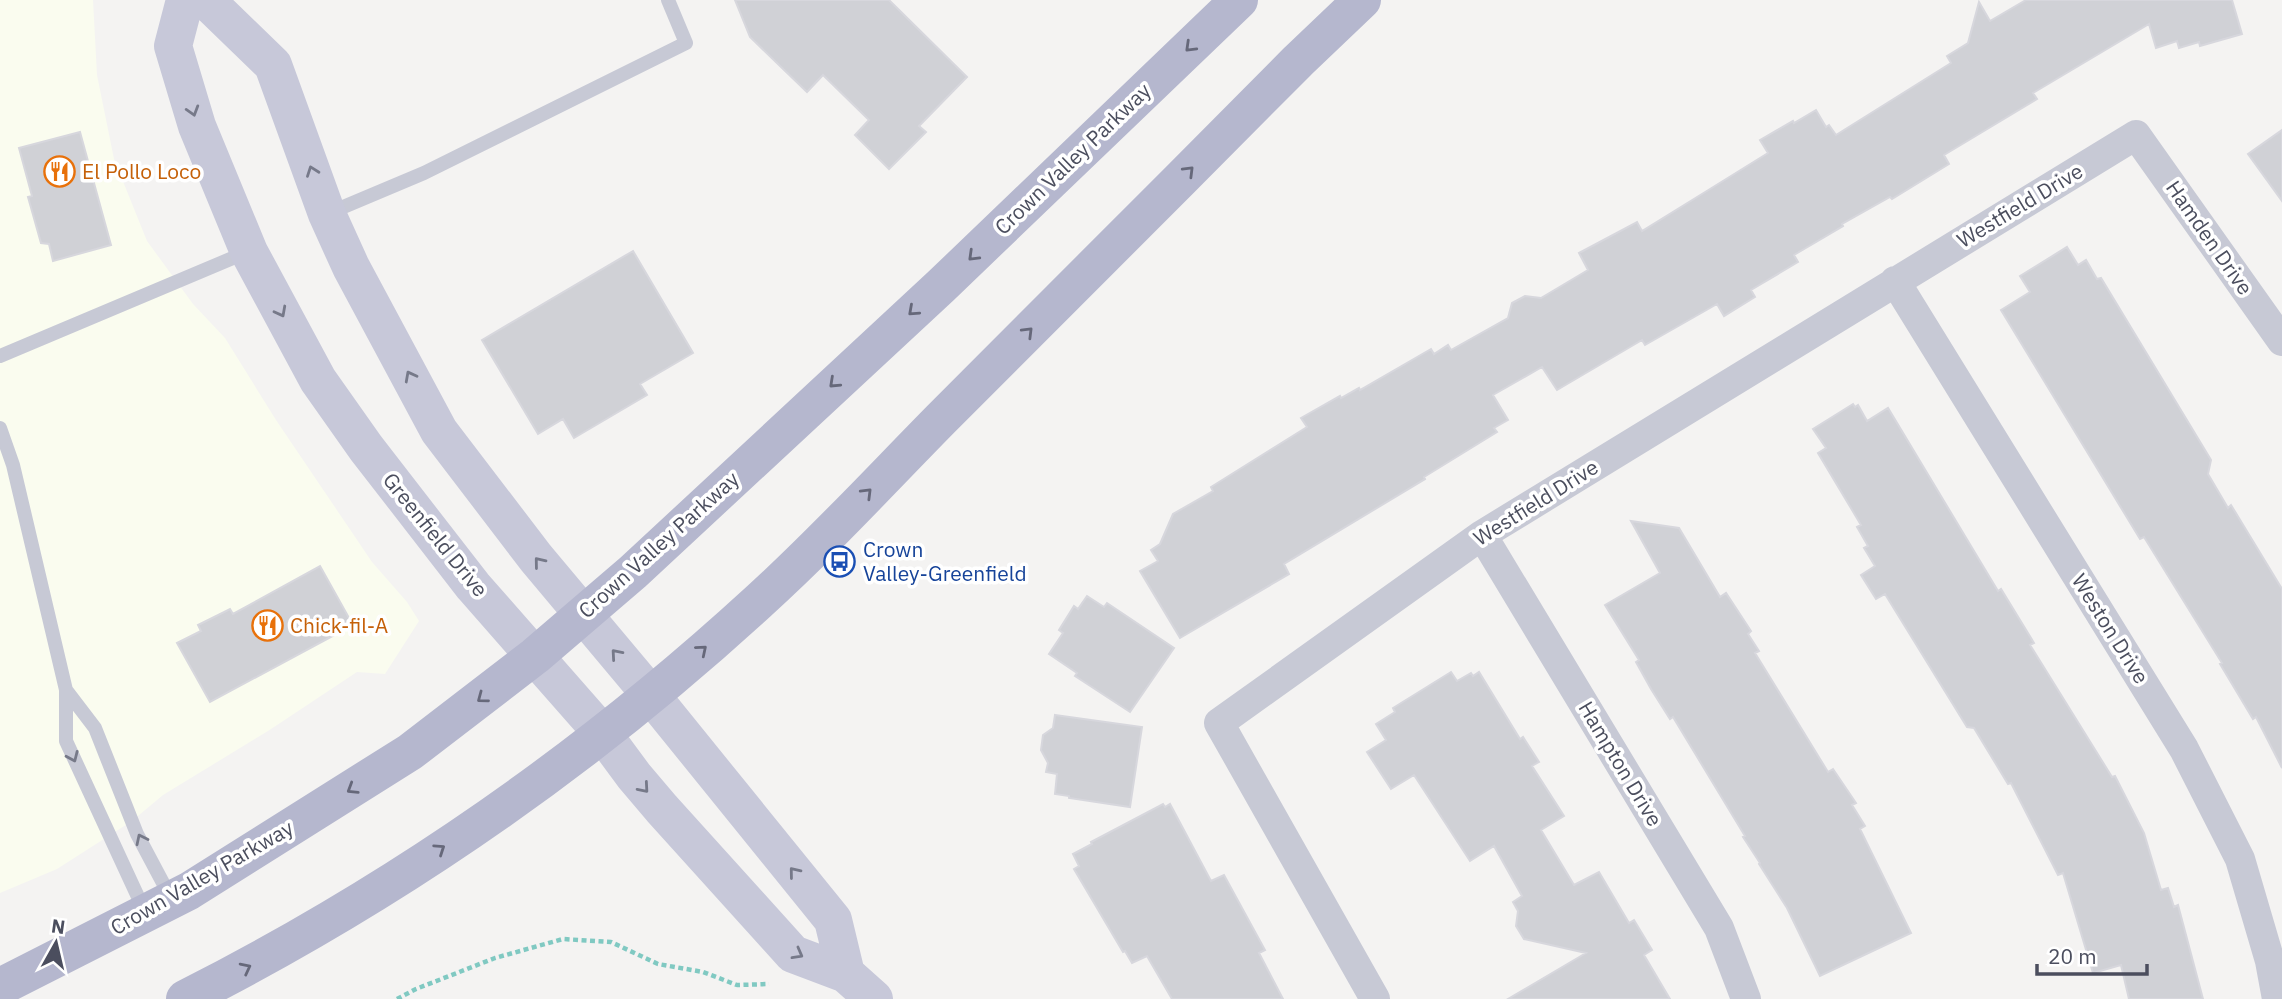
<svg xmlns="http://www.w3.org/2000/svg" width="2282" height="999" viewBox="0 0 2282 999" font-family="'IBM Plex Sans',sans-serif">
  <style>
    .commercial { fill: #fafcef }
    .building { fill: #d0d1d6; stroke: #d7d7dd; stroke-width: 2 }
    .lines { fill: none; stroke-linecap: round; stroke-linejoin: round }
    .path { stroke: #80c9c2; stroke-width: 4.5; stroke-dasharray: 5 3.5; stroke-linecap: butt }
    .lane { stroke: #c7c9d5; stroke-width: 14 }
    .street { stroke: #c7c9d5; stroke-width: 30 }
    .secondary { stroke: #c7c8d9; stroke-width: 38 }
    .primary { stroke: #b5b7ce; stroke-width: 38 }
    .oneway { stroke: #66687a }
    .oneway2 { stroke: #767989 }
    .oneway3 { stroke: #767988 }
    .labels { text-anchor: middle; stroke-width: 7; stroke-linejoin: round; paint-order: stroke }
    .street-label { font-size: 21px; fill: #4b4e5e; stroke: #fff }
    .food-label { font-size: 21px; fill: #c56008; stroke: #fff; text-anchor: start }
    .transit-label { font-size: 21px; fill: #164399; stroke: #fff; text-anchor: start }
  </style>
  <rect width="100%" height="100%" fill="#f4f3f2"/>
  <path class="commercial" d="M0,0H93L97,75L114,159L147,241L193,304L225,338L276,420L372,562L407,602L419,621L385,674L357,672L268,731L163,795L132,821L57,869L0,893Z"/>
  <path class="building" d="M735,0H889L967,77L919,126L926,132L889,169L855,135L869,120L823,75L807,92L750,37Z
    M2026,0H2232L2242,34L2200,46L2199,42L2179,48L2177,41L2156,48L2149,24L2033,93L2037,99L1944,155L1949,164L1892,199L1890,197L1842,224L1843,226L1794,255L1798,262L1751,290L1755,297L1724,316L1717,304L1645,345L1642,340L1557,390L1542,367L1493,395L1508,420L1494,428L1497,432L1424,477L1425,479L1284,564L1289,574L1180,638L1140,571L1158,561L1151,550L1160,544L1173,514L1213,491L1211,487L1307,427L1301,418L1340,396L1341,398L1359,388L1360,390L1431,349L1434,354L1448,345L1451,350L1508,318L1512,303L1525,296L1541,298L1588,270L1579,253L1637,222L1642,231L1710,189L1768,153L1760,140L1793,121L1794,123L1816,110L1826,127L1829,125L1836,135L1951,63L1947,56L1968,43L1979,2L1990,21Z
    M2282,130V201L2248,154Z
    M80,132L111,245L53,261L49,244L41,243L28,197L32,196L19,148Z
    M2067,247L2078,265L2086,260L2097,279L2101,278L2211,460L2208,474L2228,508L2231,505L2282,589V768L2256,717L2253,719L2220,664L2222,663L2144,537L2140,539L2001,310L2030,292L2020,276Z
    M633,251L693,353L640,384L647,395L574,438L563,419L538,434L482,340Z
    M1853,404L1855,407L1858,405L1867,421L1888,408L1998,591L2001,589L2034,643L2030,645L2112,777L2115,776L2144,833L2161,890L2168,888L2174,907L2178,905L2203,999H2129L2121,965L2093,973L2063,873L2058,875L2011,783L2008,784L1974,728L1967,727L1885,594L1876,599L1861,575L1875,566L1864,548L1868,546L1857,527L1861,525L1818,453L1826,448L1813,429Z
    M1631,521L1679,528L1720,597L1726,593L1751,631L1748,634L1759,651L1755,653L1828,772L1833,769L1856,803L1852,805L1865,826L1860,829L1911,933L1820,976L1787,908L1759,864L1760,863L1743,837L1745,836L1673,717L1670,719L1651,689L1636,662L1639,660L1605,605L1660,573Z
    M320,566L353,625L210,702L177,643L201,631L198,625L230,609L233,614Z
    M1087,596L1104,607L1107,603L1174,648L1130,712L1075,676L1077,673L1049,654L1063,633L1059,630L1074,606L1078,609Z
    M1451,672L1457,681L1471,673L1473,676L1479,672L1520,739L1523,737L1539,762L1532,766L1564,816L1541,830L1574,885L1599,872L1629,923L1634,920L1652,950L1644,955L1670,999H1508L1586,953L1524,939L1516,926L1518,911L1513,902L1522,896L1494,846L1470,861L1414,775L1391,789L1367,752L1386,740L1376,724L1395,712L1393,708Z
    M1055,715L1142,727L1130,807L1069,798V796L1055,794L1057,774L1046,772L1048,763L1041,750L1043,735L1053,728Z
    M1163,804L1165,807L1170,804L1211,881L1224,875L1265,950L1259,953L1283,999H1172L1147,956L1132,963L1125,951L1123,952L1074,869L1079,866L1073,854L1092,844L1091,842Z"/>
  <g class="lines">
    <path class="path" d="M397,999L416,989L495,958L563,939L611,942L658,964L703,972L737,985L769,984"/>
    <path class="lane" d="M329,213L424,173L686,43L668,0
      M0,356L247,252
      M0,428L13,465L66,690V741L145,912
      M66,690L95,728L137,834L171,898"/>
    <path class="street" d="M1895,281L2184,749L2240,859L2270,961L2277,999
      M1482,535L1719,928L1746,999
      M1375,999L1219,723L1482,535L2136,135L2282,341"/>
    <path class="secondary" d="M185,0L173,46L197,126L249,252L318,380L366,448L473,586L603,734L634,776L662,809L793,954L846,974L874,999
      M206,0L273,65L327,214L351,267L439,431L536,558L650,694L833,920L846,974"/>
    <path class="primary" d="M0,987L189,891L410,752L535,656L633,572L941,286L1239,0
      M185,999C392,894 587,759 758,602C821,545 880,481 940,420C1059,301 1179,181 1298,61L1362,0"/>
  </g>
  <defs><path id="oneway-chevron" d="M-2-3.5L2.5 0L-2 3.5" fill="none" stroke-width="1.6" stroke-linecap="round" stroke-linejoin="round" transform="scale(1.75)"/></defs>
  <g class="oneway">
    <use href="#oneway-chevron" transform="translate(1190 47) rotate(136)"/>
    <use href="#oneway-chevron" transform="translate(1189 171) rotate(-45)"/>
    <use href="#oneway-chevron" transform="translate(973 256) rotate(136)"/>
    <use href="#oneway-chevron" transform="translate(913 311) rotate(138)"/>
    <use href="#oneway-chevron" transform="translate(1028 332) rotate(-45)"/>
    <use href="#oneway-chevron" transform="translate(834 383) rotate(137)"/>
    <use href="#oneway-chevron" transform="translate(867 493) rotate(-45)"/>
    <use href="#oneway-chevron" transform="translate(702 650) rotate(-40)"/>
    <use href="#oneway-chevron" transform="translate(482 698) rotate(143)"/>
    <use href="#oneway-chevron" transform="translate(352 789) rotate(148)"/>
    <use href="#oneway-chevron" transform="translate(440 849) rotate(-34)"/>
    <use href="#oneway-chevron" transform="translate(246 968) rotate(-27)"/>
  </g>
  <g class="oneway2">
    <use href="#oneway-chevron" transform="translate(193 111) rotate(73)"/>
    <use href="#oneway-chevron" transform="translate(312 171) rotate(-110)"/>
    <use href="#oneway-chevron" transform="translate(281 312) rotate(62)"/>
    <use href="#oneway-chevron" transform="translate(410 376) rotate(-118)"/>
    <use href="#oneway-chevron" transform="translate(539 562) rotate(-129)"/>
    <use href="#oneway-chevron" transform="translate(616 654) rotate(-131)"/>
    <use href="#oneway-chevron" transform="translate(644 788) rotate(49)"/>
    <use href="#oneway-chevron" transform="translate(794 872) rotate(-129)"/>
    <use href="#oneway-chevron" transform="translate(798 954) rotate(29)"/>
  </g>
  <g class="oneway3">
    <use href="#oneway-chevron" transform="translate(73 757) rotate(66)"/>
    <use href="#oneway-chevron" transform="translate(141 839) rotate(-116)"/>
  </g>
  <defs>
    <symbol id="restaurant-ring" viewBox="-11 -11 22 22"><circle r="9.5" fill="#fff" stroke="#e8710a" stroke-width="1.5"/><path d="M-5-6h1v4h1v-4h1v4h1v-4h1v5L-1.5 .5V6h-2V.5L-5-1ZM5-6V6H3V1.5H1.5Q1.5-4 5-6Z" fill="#e8710a"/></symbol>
    <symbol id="bus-ring" viewBox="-11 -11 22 22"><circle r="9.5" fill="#fff" stroke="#1a4fb4" stroke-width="1.5"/><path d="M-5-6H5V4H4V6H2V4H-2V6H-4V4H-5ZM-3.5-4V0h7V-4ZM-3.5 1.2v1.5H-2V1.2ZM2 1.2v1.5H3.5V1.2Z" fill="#1a4fb4"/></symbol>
  </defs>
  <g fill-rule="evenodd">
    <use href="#restaurant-ring" x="42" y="154" width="35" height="35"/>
    <use href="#bus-ring" x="822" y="544" width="35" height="35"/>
    <use href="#restaurant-ring" x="250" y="608" width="35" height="35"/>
  </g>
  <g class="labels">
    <g class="street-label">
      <text transform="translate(1073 159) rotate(-44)" y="7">Crown Valley Parkway</text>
      <text transform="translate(2020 206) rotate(-31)" y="7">Westfield Drive</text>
      <text transform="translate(2209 238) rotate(55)" y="7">Hamden Drive</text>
      <text transform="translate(1536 503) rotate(-32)" y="7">Westfield Drive</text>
      <text transform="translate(435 535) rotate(51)" y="7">Greenfield Drive</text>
      <text transform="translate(659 545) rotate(-42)" y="7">Crown Valley Parkway</text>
      <text transform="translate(2110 629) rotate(58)" y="7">Weston Drive</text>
      <text transform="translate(1620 764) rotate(59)" y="7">Hampton Drive</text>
      <text transform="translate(202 878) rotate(-30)" y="7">Crown Valley Parkway</text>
    </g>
    <g class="food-label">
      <text x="82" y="179">El Pollo Loco</text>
      <text x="290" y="633">Chick-fil-A</text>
    </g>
    <g class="transit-label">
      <text x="863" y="557">Crown<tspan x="863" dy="24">Valley-Greenfield</tspan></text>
    </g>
  </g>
  <g transform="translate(56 943) rotate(8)" stroke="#ffffff" stroke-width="5" paint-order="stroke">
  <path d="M0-5L12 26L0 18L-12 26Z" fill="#4b4e5e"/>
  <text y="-10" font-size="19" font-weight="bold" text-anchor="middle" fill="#4b4e5e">N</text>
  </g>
  <path d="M2037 964v10h110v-10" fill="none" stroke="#4b4e5e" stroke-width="3.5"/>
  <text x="2048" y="964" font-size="21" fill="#4b4e5e" stroke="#ffffff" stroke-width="5" paint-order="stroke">20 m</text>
</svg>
